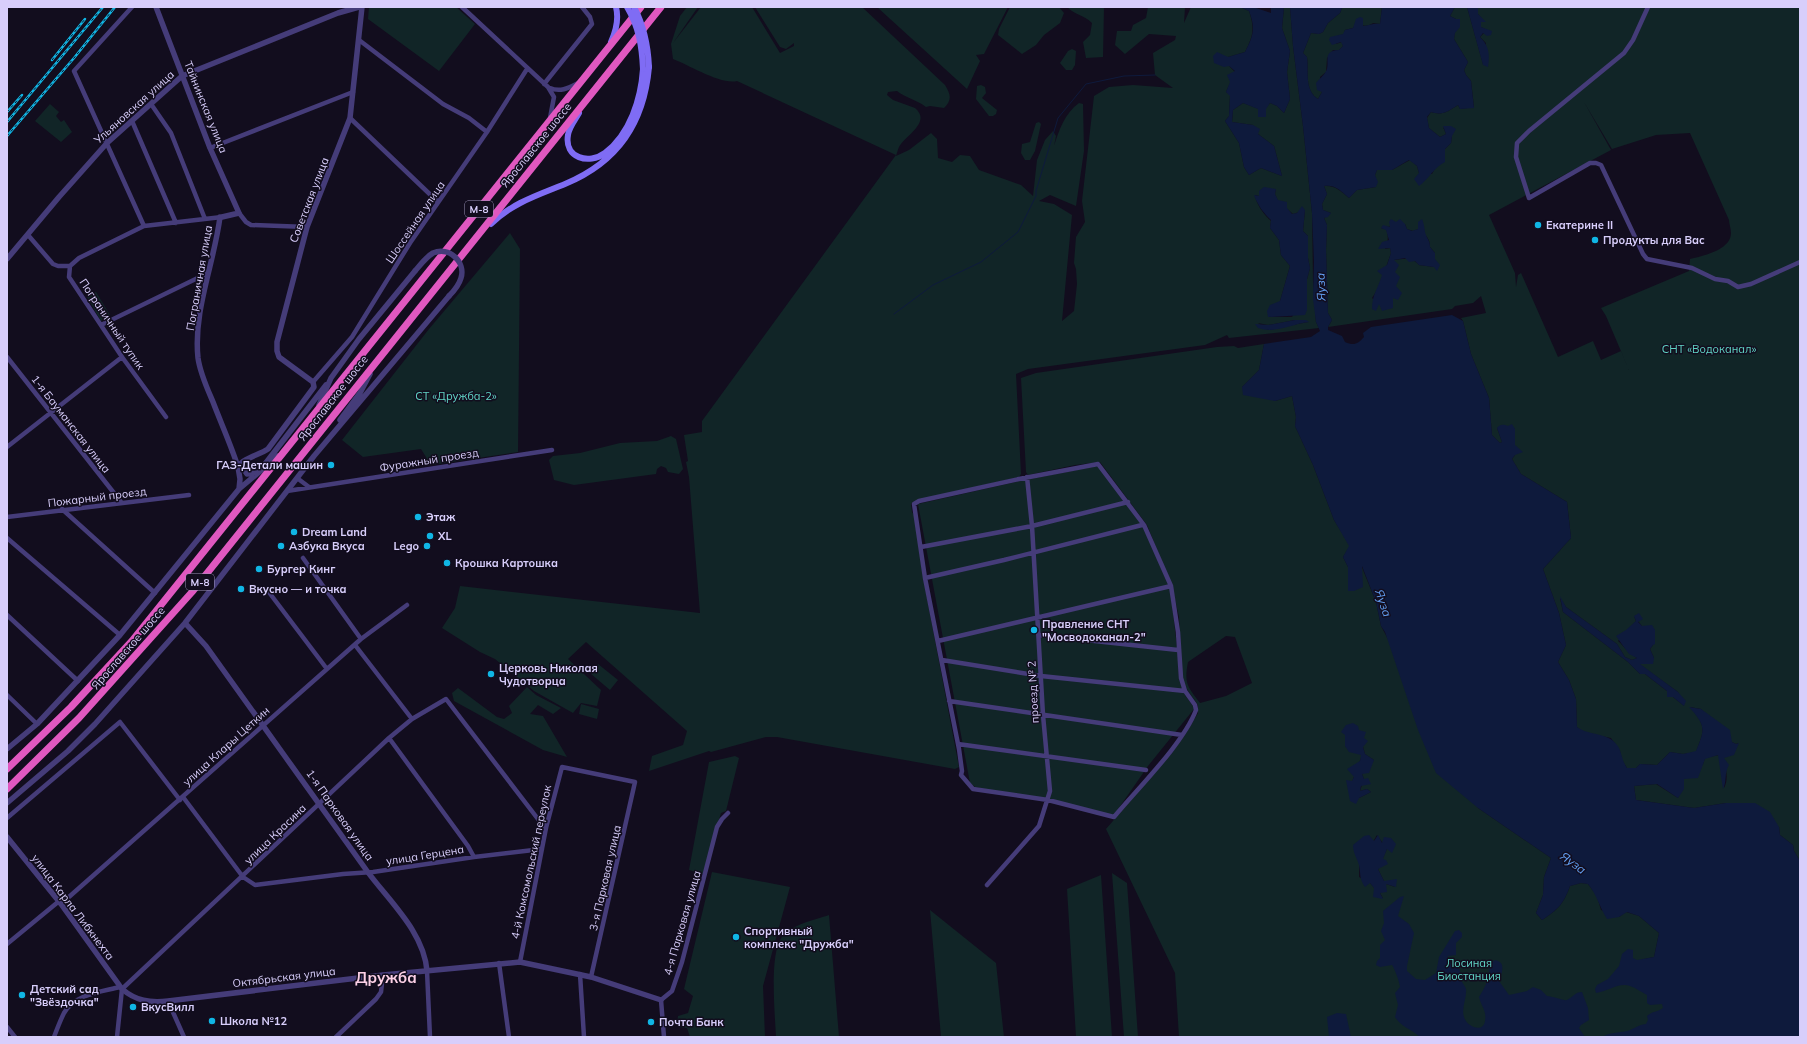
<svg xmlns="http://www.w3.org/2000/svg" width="1807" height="1044" viewBox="0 0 1807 1044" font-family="Mulish,sans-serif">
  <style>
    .green { fill: #112527; fill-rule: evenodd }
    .water { fill: #0e1a3c }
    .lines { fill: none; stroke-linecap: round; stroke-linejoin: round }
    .stream { stroke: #0e1a3c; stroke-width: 1 }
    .minor { stroke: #453c79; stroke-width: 4.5 }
    .tertiary { stroke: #453c79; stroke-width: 5.5 }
    .secondary { stroke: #7f6cf4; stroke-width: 6 }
    .trunk { stroke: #e058c0; stroke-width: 7 }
    .rail-casing { stroke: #10b6e5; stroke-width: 2.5 }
    .rail { stroke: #120d1e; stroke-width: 1; stroke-dasharray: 3; stroke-linecap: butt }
    .tertiary-bridge { stroke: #453c79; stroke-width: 5.5 }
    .secondary-bridge { stroke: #7f6cf4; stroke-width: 6 }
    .poi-dot { fill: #10b6e5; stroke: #120d1e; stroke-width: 1.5 }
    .labels { text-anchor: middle; stroke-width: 3; stroke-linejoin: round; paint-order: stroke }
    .shield { fill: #120d1e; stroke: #9d94b9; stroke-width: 1 }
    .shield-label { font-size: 10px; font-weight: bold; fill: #d8cefb }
    .street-label { font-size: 11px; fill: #d8cefb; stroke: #120d1e }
    .poi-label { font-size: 11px; font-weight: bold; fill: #d8cefb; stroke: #120d1e; text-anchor: start }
    .park-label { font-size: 11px; fill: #60d5c6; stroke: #120d1e }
    .water-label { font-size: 12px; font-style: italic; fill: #63a0f4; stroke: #120d1e }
    .district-label { font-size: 15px; font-weight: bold; fill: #fcd0e6; stroke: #120d1e }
  </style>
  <rect width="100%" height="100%" fill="#120d1e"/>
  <path class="green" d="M369,7H456L475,24L439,71L368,19Z
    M687,7H698L673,43L701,7H752L780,53L794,46V43L786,49L780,47L755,7H862L945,85C951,95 952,100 944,108L930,106L926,107C917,100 906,98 897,91L888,92L887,95L893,100L915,108C932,122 905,136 899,147C898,149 897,153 896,156L909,150L931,133L937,139L938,158L952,162L960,155L970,156L979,170L1021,185L1033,196L1037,160L1045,140L1053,131L1056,136L1054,146C1059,130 1065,113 1079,103L1083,104L1084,151L1076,206L1050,195L1039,201L1054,204L1072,215L1062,321L1074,311L1077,284L1076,269L1074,263L1076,237L1085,222L1082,201L1094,96L1109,87L1133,85L1173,88L1155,75L1153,53L1175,40L1176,36L1149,34L1125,54L1115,45L1117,31H1131L1133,25L1146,18L1148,7H1185L1184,23L1191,7H1240L1249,11C1255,29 1253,36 1245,52L1228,57L1229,66L1235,72L1226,92L1230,95L1229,116L1225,121L1239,143L1244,167L1249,175L1261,168L1282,176L1274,146L1258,134L1253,125L1232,122L1233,110L1243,103L1259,109L1258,117L1270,103L1277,106L1284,113L1290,99L1287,72L1290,51L1282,28L1284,7H1290L1293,46L1303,126L1312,213L1313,281L1316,322L1319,328L1229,338L1227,335L1205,345L1028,369L1016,374L1021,474L1019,477L922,499L913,502L911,504L912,512L914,515L923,577L959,767L955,769L777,737H766L711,752L709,751L649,771L652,756L683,745L687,731L586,642L568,659L601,690L597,706L581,703L573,713L534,691L495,659L480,652L442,628L455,608L460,586L700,613L689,477L686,462L688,461L684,435L702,432V421L896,155L737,81C721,85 689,65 673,59L671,44L680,16ZM1276,189L1275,194L1278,201L1293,214L1305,210L1303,231L1308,236V258L1310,268L1307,279V293L1292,317H1268L1280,301L1290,266L1281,255L1279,240L1270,228L1271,221C1264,215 1256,204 1255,195L1259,196ZM1295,320L1308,322C1295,324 1282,328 1268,330L1258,323L1268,325Z
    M877,7H1008L984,54L976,55L980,61L967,89Z
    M1010,7H1059L1064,13L1060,23L1044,35L1036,45L1022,54L998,35L999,29Z
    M1067,7H1104L1103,57L1086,58L1083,42L1090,35L1092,23C1084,15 1075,15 1067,7Z
    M1339,7H1382L1380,24L1373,23C1367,27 1363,26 1356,23L1353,28L1345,30L1344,34L1337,36L1336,44L1342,42L1343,46L1339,50H1333L1327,58L1326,72L1320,77L1322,92L1318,99C1304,90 1309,72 1307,57L1303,53L1311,33L1319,34L1323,32L1328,23L1340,13L1342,8Z
    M1455,7H1467L1483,64L1486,43L1480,37L1487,30L1481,27V22H1485L1478,14V7H1800V861L1794,851L1793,845L1780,835L1779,827L1726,803L1694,808L1636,800L1634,786L1656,784L1678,798L1684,779L1703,764L1705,758L1719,755L1724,788C1729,779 1726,768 1723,758L1736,748L1738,743L1736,744L1732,742L1701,709L1690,707C1706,726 1705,729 1696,752L1683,754L1670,752L1657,765L1640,764L1636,768H1627L1622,760L1620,751L1611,738L1583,732L1577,727L1576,699L1569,680L1558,662L1566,645L1559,613L1543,569L1571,538L1567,502L1521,474L1512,459L1515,455V429L1508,426L1497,428L1502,442L1500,443L1492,435L1489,398L1471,354L1463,321L1461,318L1486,313L1481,296L1473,303L1455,306L1452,309L1328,327L1332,320L1328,313L1326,250L1327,225L1324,218L1331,213L1323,210L1322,204L1327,194L1324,186C1335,185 1341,191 1349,198L1357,190L1376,187L1375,175L1377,170H1392L1410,160L1417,166L1419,173L1432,174L1445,149L1451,143L1452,136L1443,127L1446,134L1440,137L1429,128L1427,118L1431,112C1443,116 1448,111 1458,105L1460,109L1474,107L1471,81L1466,75L1464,70L1468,62L1454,39L1456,19L1450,16ZM1584,102L1612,149L1656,135L1690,133L1729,220C1729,224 1731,228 1731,233C1731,250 1703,256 1690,259L1689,271L1601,308L1606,316L1629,370L1621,351L1601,360L1593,341L1558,357L1521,273L1518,275L1516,287L1515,273L1489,215L1611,150ZM1405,224L1407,229L1413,231L1418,229C1425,234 1430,238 1430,247L1435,253L1434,267L1419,265C1411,256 1404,259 1393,260L1396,286L1393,298L1379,304L1372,298L1379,287L1391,253L1390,248L1385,249C1388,241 1389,237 1386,229L1381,228ZM1560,598L1566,607L1617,644L1625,657L1632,660L1637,658C1629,654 1625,647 1618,641L1636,621L1634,616L1642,626L1655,630L1653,645L1650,649L1654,658L1639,664L1678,692L1684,706L1673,697H1667V691L1645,674H1640L1628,662L1563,612Z
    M1072,49L1076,51L1075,65L1072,70H1066L1060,63L1068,51Z
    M981,85L985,87L986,93L982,98L997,110L996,114L993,116H989L976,99L977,86Z
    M50,104L59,112L56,116L61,122L64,120L72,132L61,142L35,121Z
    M1039,122L1041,124L1035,151L1030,160H1025L1021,153L1022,144L1030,142L1036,123Z
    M510,233L520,249L518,452L431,465L421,449L363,457L342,440L429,329Z
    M96,292L110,315L101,321L87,297Z
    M1264,344L1259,370L1242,387L1275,401L1292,396L1296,417L1295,426L1313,465L1334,520L1350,546L1343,557L1348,567V591L1361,565L1376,602L1381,626L1478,808L1551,858L1544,877L1543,895L1536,913L1542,920C1558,910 1564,903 1570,886L1581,883L1588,884L1597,896L1601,910L1619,917L1626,912L1639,916L1659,933L1654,957L1644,959L1800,1037H1179L1175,973L1106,829L1171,754L1185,735L1198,713V705L1188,691L1182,678L1179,617L1172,586L1147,525L1100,462L1075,465L1028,475L1026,472L1021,378L1036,373L1217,347L1234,346L1238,348ZM1226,636L1235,637L1252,683L1226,696L1200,703C1187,686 1184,683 1188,662ZM1345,735L1363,747L1365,754L1374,760L1362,774L1364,779L1360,791L1367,789L1371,792L1359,798L1352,782L1362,755L1345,746ZM1377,835L1387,849L1378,869L1384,881L1395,887L1386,884L1380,893L1383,898L1370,883L1359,877V865Z
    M671,436L676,439L683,469L679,474L668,472L666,468L661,466L657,469L656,474L574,485L554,480L549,460L553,456L580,453L620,443L657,441Z
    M1098,466L1140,521L1170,586L1178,656L1179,679L1185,695L1193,706L1194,709L1148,766L1114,815L975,787L970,783L918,504L1020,481Z
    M598,664L618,680L610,690L591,674Z
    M527,687L536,695L561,708L553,714L538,705L530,714L543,716L567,757L543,750L454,701L452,693L458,688L497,717L504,719L512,713L509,706Z
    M581,704L599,709L597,719L579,714Z
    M735,756L739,758L726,811L721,813L703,874L689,870L709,762Z
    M712,872L790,887L763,986L765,1037H690L687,1028L677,1027L678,1016L688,1013L693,996L684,989Z
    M1112,873L1127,883L1138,1037H1124Z
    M1101,875L1112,1037H1076L1067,889Z
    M930,910L996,963L1004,1037H941Z
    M829,915L839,1037H776C775,1015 769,953 782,937C792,924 815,920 829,915Z"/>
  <path class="water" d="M1240,7H1253L1271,13V7H1284L1282,28L1290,51L1287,72L1290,99L1284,113L1277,106L1270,103L1266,109V117H1258V109L1243,103L1233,110L1232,122L1253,125L1260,129L1258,134L1274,146L1282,176L1261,168L1249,175L1244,167L1239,143L1225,121L1229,116L1230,96L1226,92L1230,82L1227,75L1235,71L1229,66L1224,67L1214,63L1213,56L1217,52L1228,57L1245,52C1253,36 1256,29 1249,11Z
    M1290,7L1342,8L1340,13L1328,23L1323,32L1319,34L1311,33L1303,53L1307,57C1309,71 1304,90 1318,99L1322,92L1317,90L1316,83C1319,79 1323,76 1325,73C1332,64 1320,51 1339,50L1343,46L1341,42L1332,45L1329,40L1330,37L1343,34L1345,30L1353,28L1356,19L1360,17L1363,18V26C1369,26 1373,23 1380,24L1382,7H1455L1450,16L1456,19H1460V27L1455,33L1454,39L1468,62L1464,70L1466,75L1471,81L1474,108L1460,109L1458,105C1448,111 1443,116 1431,112L1427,117L1429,128L1440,137L1446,134L1443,126H1451L1456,129L1452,136L1451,143L1445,149V162C1434,167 1429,179 1419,186L1414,179L1419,173L1417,166L1409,160L1392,170H1377L1375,175L1378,182L1376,187L1357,190L1349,198C1341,191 1335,184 1324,186L1327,194L1322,204L1323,210L1331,213L1328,217L1324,218L1327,225L1326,250L1328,313L1332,320L1328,327V330L1342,336L1345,342C1354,346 1358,344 1364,337L1363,333L1371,327L1452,315L1463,321L1471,354L1489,398L1492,435L1500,443L1502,442L1497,428C1500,424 1503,424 1508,426L1512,424L1515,429V445L1523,452L1515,455L1512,459L1521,474L1567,502L1571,538L1543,569L1559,613L1566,645L1558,662L1569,680L1576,699L1577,727C1589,736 1608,732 1617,745C1622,751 1621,759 1627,768H1636L1640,764L1657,765L1670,752L1683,754L1696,751C1705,729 1706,726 1689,707L1701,709L1730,730L1732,742L1736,744L1739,743L1734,755L1724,758L1729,765C1724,773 1727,782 1723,789L1718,755L1705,759L1698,778L1684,779V789L1678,798L1657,784L1634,786L1636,800L1694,808L1726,803H1755L1770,812L1779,827L1780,835L1793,845L1794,851L1800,861V1037H1602C1610,1032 1618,1033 1627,1031C1634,1029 1637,1025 1646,1024L1648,1020L1647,1016C1652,1011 1658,1012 1663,1008L1662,1004L1650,1005L1647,1003V995C1641,992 1636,988 1630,986C1619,982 1607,992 1596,993L1595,989L1597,985L1608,979L1619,966L1622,954L1628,949L1633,950V958L1637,960L1654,957L1659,933L1639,916L1627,912L1619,917L1607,919C1600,908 1597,895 1588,884L1581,883L1570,886C1564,903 1558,910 1542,920L1536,913L1543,895L1544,877L1551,858L1478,808L1436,773L1418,730L1385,632L1381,626L1376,602L1362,566L1363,587L1354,591H1348V567L1343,557L1349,546L1334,520L1313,465L1295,426L1296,417L1292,396L1275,401L1243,395L1242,387L1259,370L1264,344L1311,337L1320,331L1316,322L1313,299L1314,262L1312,213L1303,126L1293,46Z
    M1467,7H1478V14L1486,22H1481V27L1492,31L1491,35L1487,36L1483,33L1480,37C1489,46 1490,54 1488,67L1483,65Z
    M1264,187L1276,189L1275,194L1278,200L1287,202V208L1292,214L1297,213L1302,206L1305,210L1303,231L1308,236V258L1310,268L1307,279V310L1305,315L1268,317L1267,311L1270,305L1280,301L1290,266L1281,255L1279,240L1270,228L1271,220C1264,214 1257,204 1254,195L1259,196V191Z
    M1391,219L1396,222L1400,219L1405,224L1407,229L1412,231L1418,229V222L1422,219C1425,226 1424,230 1426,235C1428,240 1430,241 1430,247L1435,253V259L1440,265L1437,271L1434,267L1419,265L1415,261L1409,262L1405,258L1394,260L1399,265L1395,272L1400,277L1396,286L1402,293L1398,300L1393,298V308L1382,311L1379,304L1376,311L1372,309C1372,294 1378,289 1382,275L1377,271L1387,265L1391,253L1390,248L1378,249L1382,242L1389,240L1386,230L1381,228L1383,225L1390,227L1389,222Z
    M1295,320H1306L1309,322C1291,324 1276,334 1258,328L1255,324L1268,325Z
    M1560,596L1566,607L1617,644L1625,657L1632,660L1637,658L1629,654L1616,636L1626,630L1636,621L1634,616L1639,613L1643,619L1638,622L1642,626L1652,625L1655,630V644L1653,645L1650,649L1654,658L1653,664H1640L1678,692L1686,701L1684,706L1673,697H1667V691L1645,674H1640L1628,662L1563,612Z
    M1353,723L1358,726L1359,730L1366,732L1364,738L1368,741L1363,747L1365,754L1374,760L1369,773L1362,774L1364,779L1368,778L1371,784L1361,786L1360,791L1367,789L1371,792L1359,798L1356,804L1350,801L1346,780L1352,781L1354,777L1347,769L1360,761L1361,755L1349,752L1345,746V735L1341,732L1346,725Z
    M1369,835L1374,841L1378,835L1382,843L1384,837L1391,838L1396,844L1392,853L1387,849L1383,859L1386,860L1388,864L1378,869L1384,881L1397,879L1396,887L1386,884L1387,892L1380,893L1383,899L1373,897L1374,888L1370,883L1365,887C1359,878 1361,875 1359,865C1357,858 1353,853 1353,845L1364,836Z
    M1404,896L1398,916L1409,924L1414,933L1407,966V971L1416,979L1425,980L1436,973L1439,957L1455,931L1459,930L1462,933V937L1456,943V955L1448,956L1447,960C1450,963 1455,964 1458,967C1461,970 1460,974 1460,978C1461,982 1465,985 1466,989C1467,998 1461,1008 1464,1017C1466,1026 1483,1034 1485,1021C1487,1011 1481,1006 1479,997C1483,991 1488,981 1489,974C1490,969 1488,965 1492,962C1494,960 1496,960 1498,961C1506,964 1501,975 1499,981L1509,995L1527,991L1533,987L1541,990L1547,996C1552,996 1564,1001 1567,1000C1573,997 1575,992 1582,992L1588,1008L1589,1020L1581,1025L1579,1028L1585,1037H1420C1411,1029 1400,1026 1395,1017L1398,1005L1395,993L1400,987C1400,983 1394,967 1392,965L1380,967L1376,965L1377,961L1380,958V945L1385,940L1381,931L1384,923L1383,911L1400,897Z
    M1337,1013L1346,1014L1351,1037H1329L1327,1017Z"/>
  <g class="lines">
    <path class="stream" d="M894,314L933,285L981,262L1018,232L1036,196V191L1058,118L1086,84L1124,76L1155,75"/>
    <path class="minor" d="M132,7L74,71L144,226
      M462,7L548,87L554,97L550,118
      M1648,7L1633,40L1624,53L1529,131L1517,143L1516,157L1529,198L1590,163H1596L1601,165L1643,254L1647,259L1692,268L1715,279L1728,281L1738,287L1751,284L1800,262
      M359,40L443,104L469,118L487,132
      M544,84L592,24L590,17L582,7
      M550,88C561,93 570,87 580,82
      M151,104L171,133L205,219
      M350,118L438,202
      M132,121L176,223
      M210,148L353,92
      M239,213L246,222L251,225L307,227
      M28,235L53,264L58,266H70
      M70,266L69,277L122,357L166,417
      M70,266L79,258L144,226L222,217
      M101,325L208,273
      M7,357L121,502
      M313,382L352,337L410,243L487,132L527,69
      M7,447L122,357
      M1098,464L1144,525L1171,586L1178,632L1181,678L1185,691L1195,705L1196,710C1183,744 1138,788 1114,817L1048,800L973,789L961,775L962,771L959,749L925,578L914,504L919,501L1019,479Z
      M297,478L309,487
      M287,491L552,450
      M62,509L155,593
      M7,517L189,495
      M7,538L120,635
      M921,547L1032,526L1128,502
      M303,558L361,639
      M925,578L1004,560L1142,525
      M268,591L327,669
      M7,615L78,681
      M1039,635L1178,650
      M938,641L1171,586
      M355,645L412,719
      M942,660L1041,676L1185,691
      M7,695L37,724
      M949,701L1182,735
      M389,738L468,846L474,857
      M958,744L1146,770
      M183,797L243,877L255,885L343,874L373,872L474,857L542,849
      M7,818L120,722L180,800
      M987,885L1039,826L1050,791L1043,715L1032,526L1027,477
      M61,904L361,639L407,605
      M7,944L58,902
      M520,962L546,828L562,767L635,782L591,977
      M499,963L509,1037
      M427,971L430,1037
      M580,974L584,1037
      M168,1001L184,1037
      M7,1027L15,1037
      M54,1037C57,1029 60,1021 64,1013C75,994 101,992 120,987
      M117,1037L122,989L389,738L412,719L446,699L541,823L546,828
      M336,1037L376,999L381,992L383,975
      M664,1037L661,1000L672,991L682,962L717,827L722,819L728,813"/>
    <path class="tertiary" d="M156,7L210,148L239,213L222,217
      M220,217C214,264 193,311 198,358C200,373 207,388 213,402C221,423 231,445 238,467L240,479L239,489
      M7,259L59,197L107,143L182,76L338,13L359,7
      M319,405L331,378L359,339L415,271
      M340,420L360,393L370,374
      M240,464L247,474L256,473
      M265,464L326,385
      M238,467C243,458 259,455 268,449L314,387L313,382L279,357L277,351V342L307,227L350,118L362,7
      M185,623L206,646C260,721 313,796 367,871C389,901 424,932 427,971
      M7,749L37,724L120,635L239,489L278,456
      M7,803L68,751L95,724L185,623L314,456L449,296
      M7,837L61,904L122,989C136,1001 150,1003 168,1001L383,975L520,962L591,977L661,1000"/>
    <path class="secondary" d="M611,42C616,31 619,19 616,7
      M579,113C575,120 569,127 568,135C564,158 589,165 605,153C630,134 641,99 643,69
      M491,224C512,203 538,195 565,184C618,162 644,123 649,67"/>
    <path class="trunk" d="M7,769L71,707L132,641L641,7
      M7,789L79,718L192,592L661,7"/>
    <defs>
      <path id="rail" d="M52,60L85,19
        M7,112L22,95
        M7,122L103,7
        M7,136L74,58L115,7"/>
    </defs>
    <use href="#rail" class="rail-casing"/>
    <use href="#rail" class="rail"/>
    <path class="tertiary-bridge" d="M415,271C421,264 426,257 433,253C449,246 466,262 461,278C459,285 454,291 449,296"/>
    <path class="secondary-bridge" d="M627,7C639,27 642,47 643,69
      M634,7C644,26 648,45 649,67"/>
  </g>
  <g class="poi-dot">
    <circle cx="1538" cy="225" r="4"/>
    <circle cx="1595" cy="240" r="4"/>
    <circle cx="331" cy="465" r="4"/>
    <circle cx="418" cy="517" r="4"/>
    <circle cx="294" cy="532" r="4"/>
    <circle cx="430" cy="536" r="4"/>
    <circle cx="281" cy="546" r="4"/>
    <circle cx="427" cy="546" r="4"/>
    <circle cx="447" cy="563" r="4"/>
    <circle cx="259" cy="569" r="4"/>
    <circle cx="241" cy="589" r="4"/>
    <circle cx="1034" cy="630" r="4"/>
    <circle cx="491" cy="674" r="4"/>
    <circle cx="736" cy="937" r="4"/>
    <circle cx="22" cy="995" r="4"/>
    <circle cx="133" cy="1007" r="4"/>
    <circle cx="212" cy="1021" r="4"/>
    <circle cx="651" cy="1022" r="4"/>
  </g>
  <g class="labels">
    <g class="shield">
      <rect x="465" y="201" width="28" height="16" rx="3"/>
      <rect x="186" y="574" width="28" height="16" rx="3"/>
    </g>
    <g class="shield-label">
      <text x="479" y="213">М-8</text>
      <text x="200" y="586">М-8</text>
    </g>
    <g class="street-label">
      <text transform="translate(134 107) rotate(-42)" y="4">Ульяновская улица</text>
      <text transform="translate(206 107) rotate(68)" y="4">Тайнинская улица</text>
      <text transform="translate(536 145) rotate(-51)" y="4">Ярославское шоссе</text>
      <text transform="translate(309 200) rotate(-69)" y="4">Советская улица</text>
      <text transform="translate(415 222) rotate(-56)" y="4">Шоссейная улица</text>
      <text transform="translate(199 278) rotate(-80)" y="4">Пограничная улица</text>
      <text transform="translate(112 324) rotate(56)" y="4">Пограничный тупик</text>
      <text transform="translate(333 398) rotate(-52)" y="4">Ярославское шоссе</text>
      <text transform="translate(71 424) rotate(52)" y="4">1-я Бауманская улица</text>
      <text transform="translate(429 460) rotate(-9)" y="4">Фуражный проезд</text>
      <text transform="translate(97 497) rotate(-7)" y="4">Пожарный проезд</text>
      <text transform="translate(128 648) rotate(-49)" y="4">Ярославское шоссе</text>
      <text transform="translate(1033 692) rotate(-93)" y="4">проезд № 2</text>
      <text transform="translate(226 746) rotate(-42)" y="4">улица Клары Цеткин</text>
      <text transform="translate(340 815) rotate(55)" y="4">1-я Парковая улица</text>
      <text transform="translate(275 834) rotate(-44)" y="4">улица Красина</text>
      <text transform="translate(425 855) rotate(-9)" y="4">улица Герцена</text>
      <text transform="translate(531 862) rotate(-78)" y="4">4-й Комсомольский переулок</text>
      <text transform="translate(605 878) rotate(-77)" y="4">3-я Парковая улица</text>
      <text transform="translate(73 907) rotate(53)" y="4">улица Карла Либкнехта</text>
      <text transform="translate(682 923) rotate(-74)" y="4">4-я Парковая улица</text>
      <text transform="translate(284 977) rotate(-7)" y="4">Октябрьская улица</text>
    </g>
    <g class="poi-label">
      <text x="1546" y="229">Екатерине II</text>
      <text x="1603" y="244">Продукты для Вас</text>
      <text x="323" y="469" text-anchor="end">ГАЗ-Детали машин</text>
      <text x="426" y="521">Этаж</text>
      <text x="302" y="536">Dream Land</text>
      <text x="438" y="540">XL</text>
      <text x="289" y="550">Азбука Вкуса</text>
      <text x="419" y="550" text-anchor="end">Lego</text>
      <text x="455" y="567">Крошка Картошка</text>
      <text x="267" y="573">Бургер Кинг</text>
      <text x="249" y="593">Вкусно — и точка</text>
      <text x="1042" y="628">Правление СНТ<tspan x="1042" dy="13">"Мосводоканал-2"</tspan></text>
      <text x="499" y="672">Церковь Николая<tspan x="499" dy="13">Чудотворца</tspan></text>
      <text x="744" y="935">Спортивный<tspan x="744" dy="13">комплекс "Дружба"</tspan></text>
      <text x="30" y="993">Детский сад<tspan x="30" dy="13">"Звёздочка"</tspan></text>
      <text x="141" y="1011">ВкусВилл</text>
      <text x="220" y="1025">Школа №12</text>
      <text x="659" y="1026">Почта Банк</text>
    </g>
    <g class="park-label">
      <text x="1709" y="353">СНТ «Водоканал»</text>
      <text x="456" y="400">СТ «Дружба-2»</text>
      <text x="1469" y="967">Лосиная<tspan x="1469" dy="13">Биостанция</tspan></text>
    </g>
    <g class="water-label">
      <text transform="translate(1321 287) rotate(-92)" y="4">Яуза</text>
      <text transform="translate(1383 603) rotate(71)" y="4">Яуза</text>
      <text transform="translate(1573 863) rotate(36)" y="4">Яуза</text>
    </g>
    <g class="district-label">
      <text x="386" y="983">Дружба</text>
    </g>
  </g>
  <rect width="1807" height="1044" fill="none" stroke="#d8cefb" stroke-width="16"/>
</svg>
